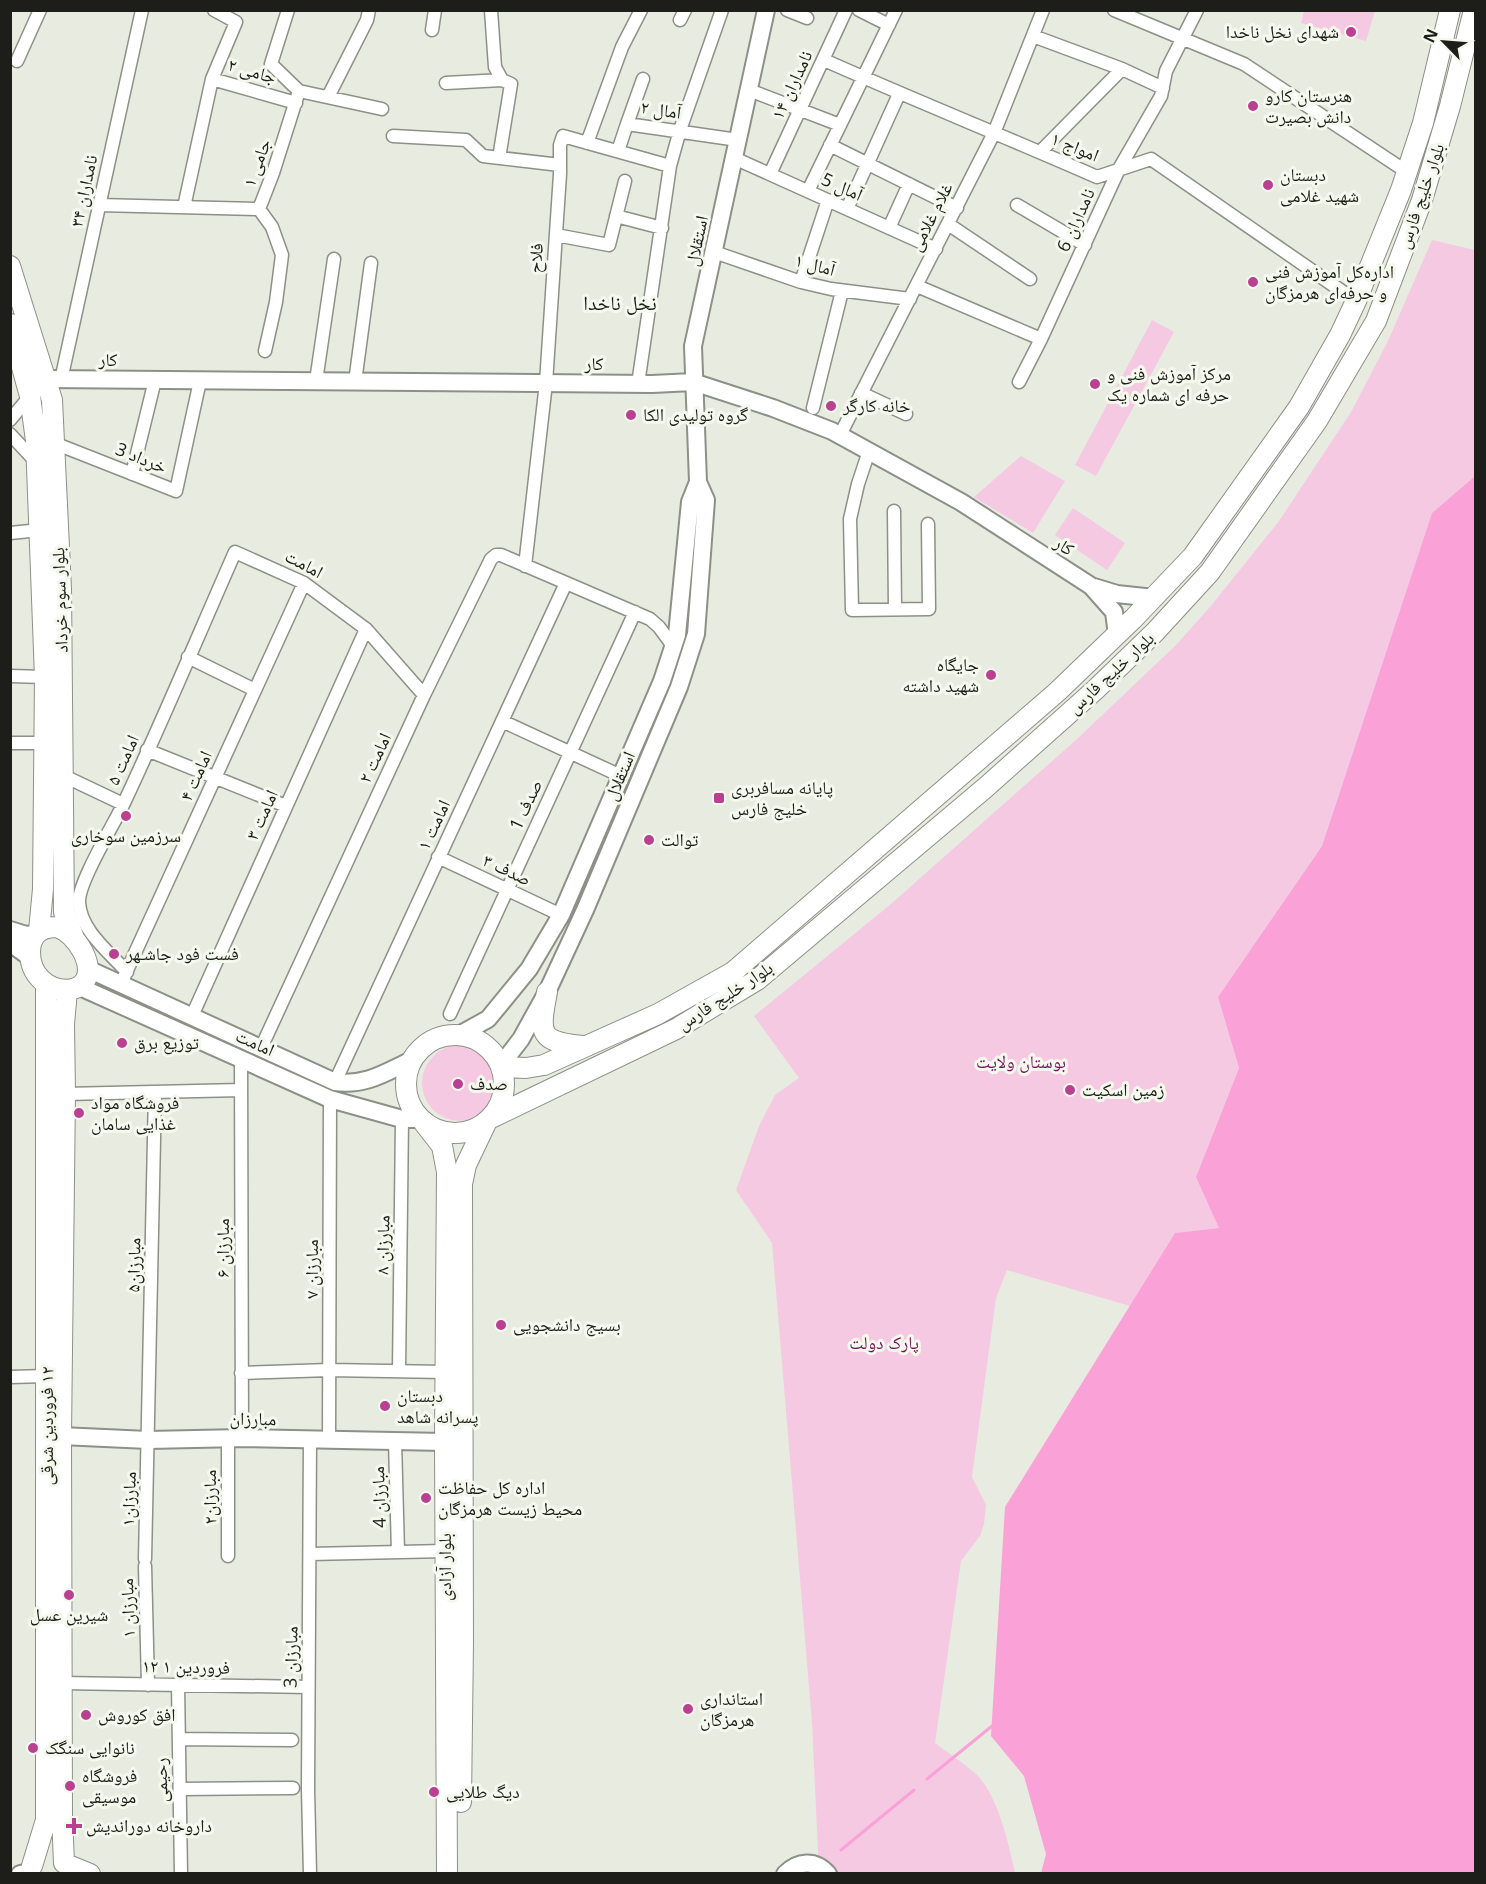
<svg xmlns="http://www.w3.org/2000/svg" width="1486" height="1884" viewBox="0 0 1486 1884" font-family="'Open Sans','Noto Naskh Arabic',sans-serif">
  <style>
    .green { fill: #f6c9e3 }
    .water { fill: #faa1d7 }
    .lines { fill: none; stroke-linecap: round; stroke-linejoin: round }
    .stream { stroke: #faa1d7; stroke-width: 3 }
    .street-casing { stroke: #8d9086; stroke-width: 15 }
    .secondary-casing { stroke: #8d9086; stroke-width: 20 }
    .primary-casing { stroke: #8d9086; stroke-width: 22 }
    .street { stroke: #fff; stroke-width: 12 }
    .secondary { stroke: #fff; stroke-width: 16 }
    .primary { stroke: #fff; stroke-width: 20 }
    .poi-dot { fill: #ba4092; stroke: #f5f8ed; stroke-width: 2 }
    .labels { text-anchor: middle; stroke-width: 6; stroke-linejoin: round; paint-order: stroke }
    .poi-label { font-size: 18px; fill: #1d1e1a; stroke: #f5f8ed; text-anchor: start }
    .street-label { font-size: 18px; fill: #1d1e1a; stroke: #f5f8ed }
    .park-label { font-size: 18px; fill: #770f5a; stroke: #f5f8ed }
    .neighbourhood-label { font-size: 20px; fill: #1d1e1a; stroke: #f5f8ed }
  </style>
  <rect width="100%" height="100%" fill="#e8ebe0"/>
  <path class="green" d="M1304,11V10L1375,11L1366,41L1301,23Z
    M1432,240L1475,250V476L1432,513L1322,846L1218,997L1239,1068L1196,1177L1220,1228L1175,1233L1130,1306L1007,1270L996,1298L972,1477L986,1505L984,1524L980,1536L961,1561L935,1743C948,1753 964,1763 976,1774C998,1795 1009,1845 1015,1873H819L812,1723L772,1243L736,1190L759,1126L775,1095L799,1078L754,1016L891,904L1077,739L1176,645L1210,607L1279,521L1351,412L1388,341Z
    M1152,320L1174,332L1096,476L1075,465Z
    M1021,456L1065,481L1033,533L974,497Z
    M1073,508L1125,543L1107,570L1055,535Z
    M422 1083a38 38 0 1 1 76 0a38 38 0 1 1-76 0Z"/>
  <path class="water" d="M1475,476V1873H1041L1046,1854L1024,1776L991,1736L1005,1507L1175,1233L1219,1228L1196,1177L1239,1068L1218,997L1322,846L1432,513Z"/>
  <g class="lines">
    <path class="stream" d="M927,1779L992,1726
      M841,1850L914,1790"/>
    <defs>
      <path id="street" d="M214,10L236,22L212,79L296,103
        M288,10L271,64L299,91
        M491,10L495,67L502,80L511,84L499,158
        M787,10L807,18
        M859,10L889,25
        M1114,10L1244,64L1407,172
        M680,20L685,10
        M432,30L435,10
        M1033,36L1122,69L1163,88
        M824,60C914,100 1006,137 1097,177L1151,159L1356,301
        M17,61L40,10
        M643,79L627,124L738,140
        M446,83L502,80
        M749,90L840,125
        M328,97L367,20L369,10
        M393,136L466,140L483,156L560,165
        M587,143L622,47L641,10
        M830,145L957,208
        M618,151L627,124
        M1040,152L1122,69
        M734,158L936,249
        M770,174L846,10
        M808,191L896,10
        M99,205L259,209L273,173L299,91L382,109
        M1017,205L1085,245
        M184,207L212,79
        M259,209L272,227L282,255L276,302L265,351
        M847,209L899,94
        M616,216L662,228
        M948,224L1030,279
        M889,228L909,184
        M556,235L609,245L625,181
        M714,252L801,282L831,289L910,299
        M801,282L828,200
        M917,286L1041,339
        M61,380L142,10
        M316,381L334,259
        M355,382L371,263
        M1019,382L1041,339L1119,169L1161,96L1166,71L1197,10
        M638,384L670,166L680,130L722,10
        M861,393L906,414
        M813,408L842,291
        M10,420L30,396
        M10,434L36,462
        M840,435L994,133L1043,10
        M54,443L176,491L200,381
        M869,451L858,484L850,519L852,610L929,609L928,524
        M132,474L155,380
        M894,511L895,609
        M10,533L40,530
        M525,566L546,383L560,174V145L563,136L670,166
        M188,657L255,690
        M10,676L45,677
        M502,721L621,776
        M10,743H44
        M147,750L286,806
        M64,776L123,804
        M438,857L561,915
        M127,972C109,952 80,930 79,902C78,883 114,824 124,803C163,720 198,636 235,552L304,583L366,629L424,695
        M124,977L304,583
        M450,1014L635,612
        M192,1016L366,629
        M261,1048L424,695L491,559L496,555H501L650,619L659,627L673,646
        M241,1058L242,1438
        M335,1082L566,583
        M65,1094L241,1090
        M399,1371L402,1119
        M241,1373L329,1370L445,1372
        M10,1377L47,1376
        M228,1438V1556
        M310,1440L308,1789L310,1874
        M329,1440L330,1099
        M395,1441L398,1552
        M310,1554L445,1551
        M145,1559L155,1092
        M145,1566L148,1685
        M62,1683L308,1687
        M178,1685L181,1874
        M179,1739L292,1740
        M180,1789L293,1788"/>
      <path id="secondary" d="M45,379L652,384L693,382L773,408L832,431L961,502L1091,586L1114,612L1117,635
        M1094,587L1117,594L1154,598
        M10,930L26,935L36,934
        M10,943L31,958
        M88,969L335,1082C366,1086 384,1073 412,1060
        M80,987L330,1099L402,1119H419
        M459,1035L488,1019L529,969L561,915L621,776L662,681L677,635L690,502L698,482
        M501,1065L521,1039L547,992L585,910L679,687L696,634L706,500L698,482L693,346L766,10
        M61,1436L148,1440L242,1438L445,1442
        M20,1874L25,1873
        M785,1874C798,1861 815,1859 828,1874"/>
      <path id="primary" d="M10,266L52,400L61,589L64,912L74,938
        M10,324L30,396L36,441L45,677L43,889L39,931
        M57,927C69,931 77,941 83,952C108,1003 29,1002 30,951C31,934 41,927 57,927Z
        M547,992C539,1034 538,1042 584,1046
        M406 1084a49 49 0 1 1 98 0a49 49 0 1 1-98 0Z
        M502,1067L526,1068L544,1065L658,1014L733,972L1057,692L1134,618L1193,556L1299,407L1340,335L1356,301L1401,190L1423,123L1450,10
        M491,1118L676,1029L757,980L985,788L1095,690L1155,632L1210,572L1317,421L1376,321L1422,200L1450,106L1474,10
        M424,1123L442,1146L447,1172L445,1442L447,1874
        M461,1802L463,1642L462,1184L466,1165L486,1123
        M64,1863L62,1816L61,1436L65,1094L64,1024L67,991
        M68,1865L90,1874
        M32,1866L46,1820V984"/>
    </defs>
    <use href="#street" class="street-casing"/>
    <use href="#secondary" class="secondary-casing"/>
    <use href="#primary" class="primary-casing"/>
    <use href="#street" class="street"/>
    <use href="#secondary" class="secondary"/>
    <use href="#primary" class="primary"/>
  </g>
  <g class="poi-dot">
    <circle cx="1351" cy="32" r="6"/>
    <circle cx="1253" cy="106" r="6"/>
    <circle cx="1268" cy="185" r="6"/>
    <circle cx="1253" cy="282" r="6"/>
    <circle cx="1095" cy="384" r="6"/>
    <circle cx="831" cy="406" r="6"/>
    <circle cx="631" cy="415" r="6"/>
    <circle cx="991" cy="675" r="6"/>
    <rect x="713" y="792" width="12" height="12" rx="3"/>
    <circle cx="126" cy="816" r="6"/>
    <circle cx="649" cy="840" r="6"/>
    <circle cx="114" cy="954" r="6"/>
    <circle cx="122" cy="1043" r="6"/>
    <circle cx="458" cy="1084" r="6"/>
    <circle cx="1070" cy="1090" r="6"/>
    <circle cx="79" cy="1113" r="6"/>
    <circle cx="501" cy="1325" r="6"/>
    <circle cx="385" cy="1406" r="6"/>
    <circle cx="426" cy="1498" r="6"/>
    <circle cx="69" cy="1595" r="6"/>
    <circle cx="688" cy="1709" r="6"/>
    <circle cx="86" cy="1715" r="6"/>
    <circle cx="33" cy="1748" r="6"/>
    <circle cx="70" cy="1786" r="6"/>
    <circle cx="434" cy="1792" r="6"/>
    <path d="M71 1817h6v6h6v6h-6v6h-6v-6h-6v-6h6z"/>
  </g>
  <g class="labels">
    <g class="poi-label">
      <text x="1339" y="38" text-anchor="end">شهدای نخل ناخدا</text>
      <text x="1265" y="102">هنرستان کارو<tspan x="1265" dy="21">دانش بصیرت</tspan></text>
      <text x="1280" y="181">دبستان<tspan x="1280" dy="21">شهید غلامی</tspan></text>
      <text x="1265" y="278">اداره‌کل آموزش فنى<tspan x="1265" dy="21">و حرفه‌اى هرمزگان</tspan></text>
      <text x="1107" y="380">مرکز آموزش فنی و<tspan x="1107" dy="21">حرفه ای شماره یک</tspan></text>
      <text x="843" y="412">خانه کارگر</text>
      <text x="643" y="421">گروه تولیدی الکا</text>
      <text x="979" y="671" text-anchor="end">جایگاه<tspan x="979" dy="21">شهید داشته</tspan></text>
      <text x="731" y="794">پایانه مسافربری<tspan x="731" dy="21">خلیج فارس</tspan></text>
      <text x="126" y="842" text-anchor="middle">سرزمین سوخاری</text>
      <text x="661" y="846">توالت</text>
      <text x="126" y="960">فست فود جاشـهر</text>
      <text x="134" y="1049">توزیع برق</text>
      <text x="470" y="1090">صدف</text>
      <text x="1082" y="1096">زمین اسکیت</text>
      <text x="91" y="1109">فروشگاه مواد<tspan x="91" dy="21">غذایی سامان</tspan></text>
      <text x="513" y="1331">بسیج دانشجویی</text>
      <text x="397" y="1402">دبستان<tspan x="397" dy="21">پسرانه شاهد</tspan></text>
      <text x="438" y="1494">اداره کل حفاظت<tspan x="438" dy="21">محیط زیست هرمزگان</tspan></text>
      <text x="69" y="1621" text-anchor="middle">شیرین عسل</text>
      <text x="700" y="1705">استانداری<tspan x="700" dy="21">هرمزگان</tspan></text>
      <text x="98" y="1721">افق کوروش</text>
      <text x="45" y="1754">نانوایی سنگک</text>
      <text x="82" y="1782">فروشگاه<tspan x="82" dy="21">موسیقی</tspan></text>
      <text x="446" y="1798">دیگ طلایی</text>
      <text x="86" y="1832">داروخانه دوراندیش</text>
    </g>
    <g class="street-label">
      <text transform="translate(252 71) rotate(16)" y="6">جامی ۲</text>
      <text transform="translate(792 85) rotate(-65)" y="6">نامداران ۱۴</text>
      <text transform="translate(661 110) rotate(8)" y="6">آمال ۲</text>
      <text transform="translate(1075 147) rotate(22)" y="6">امواج ۱</text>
      <text transform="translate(257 163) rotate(-70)" y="6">جامی ۱</text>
      <text transform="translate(842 187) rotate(24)" y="6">آمال 5</text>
      <text transform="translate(84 191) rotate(-78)" y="6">نامداران ۳۴</text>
      <text transform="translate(1421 196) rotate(-71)" y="6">بلوار خلیج فارس</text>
      <text transform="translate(931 217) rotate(-63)" y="6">غلام غلامی</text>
      <text transform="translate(1076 220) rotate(-66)" y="6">نامداران 6</text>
      <text transform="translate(697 241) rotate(-78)" y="6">استقلال</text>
      <text transform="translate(536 258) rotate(-86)" y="6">فلاح</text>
      <text transform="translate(815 265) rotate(15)" y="6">آمال ۱</text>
      <text x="108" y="366">کار</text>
      <text x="594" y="370">کار</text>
      <text transform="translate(141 458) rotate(22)" y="6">خرداد 3</text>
      <text transform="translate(1064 546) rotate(33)" y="6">کار</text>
      <text transform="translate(304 564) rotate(28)" y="6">امامت</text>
      <text transform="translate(60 600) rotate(-92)" y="6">بلوار سوم خرداد</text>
      <text transform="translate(1111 673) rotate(-43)" y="6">بلوار خلیج فارس</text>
      <text transform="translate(375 758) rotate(-65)" y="6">امامت ۲</text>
      <text transform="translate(123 760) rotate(-66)" y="6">امامت ۵</text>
      <text transform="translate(196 776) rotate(-66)" y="6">امامت ۴</text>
      <text transform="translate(620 776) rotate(-67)" y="6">استقلال</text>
      <text transform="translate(526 805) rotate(-65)" y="6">صدف 1</text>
      <text transform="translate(262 815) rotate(-66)" y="6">امامت ۳</text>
      <text transform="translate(434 825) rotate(-65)" y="6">امامت ۱</text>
      <text transform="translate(507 870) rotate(25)" y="6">صدف ۳</text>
      <text transform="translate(725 996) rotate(-33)" y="6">بلوار خلیج فارس</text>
      <text transform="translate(255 1043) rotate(24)" y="6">امامت</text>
      <text transform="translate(383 1245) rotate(-89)" y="6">مبارزان ۸</text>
      <text transform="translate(223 1248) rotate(-90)" y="6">مبارزان ۶</text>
      <text transform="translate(134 1265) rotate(-89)" y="6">مبارزان۵</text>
      <text transform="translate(312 1269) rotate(-90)" y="6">مبارزان ۷</text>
      <text transform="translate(253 1419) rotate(1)" y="6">مبارزان</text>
      <text transform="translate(47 1426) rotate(-90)" y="6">١٢ فروردین شرقی</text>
      <text transform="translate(210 1497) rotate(-90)" y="6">مبارزان۲</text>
      <text transform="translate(379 1497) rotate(-92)" y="6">مبارزان 4</text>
      <text transform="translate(129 1499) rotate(-88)" y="6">مبارزان۱</text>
      <text transform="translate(445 1567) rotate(-90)" y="6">بلوار آزادی</text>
      <text transform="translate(128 1608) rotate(-92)" y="6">مبارزان ۱</text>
      <text transform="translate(291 1657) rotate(-89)" y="6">مبارزان 3</text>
      <text transform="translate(186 1667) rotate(1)" y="6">۱۲ فروردین ۱</text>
      <text transform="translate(161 1780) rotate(-91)" y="6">رحیمی</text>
    </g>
    <g class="park-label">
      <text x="1021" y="1068">بوستان ولایت</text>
      <text x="884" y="1349">پارک دولت</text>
    </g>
    <g class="neighbourhood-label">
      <text x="620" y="310">نخل ناخدا</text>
    </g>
  </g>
  <rect width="1486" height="1884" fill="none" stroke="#1d1e1a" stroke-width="24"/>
  <g transform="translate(1444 42) rotate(295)" stroke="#f5f8ed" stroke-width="4.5" paint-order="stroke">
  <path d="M0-4.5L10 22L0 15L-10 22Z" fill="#1d1e1a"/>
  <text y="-9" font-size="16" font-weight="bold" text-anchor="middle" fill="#1d1e1a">N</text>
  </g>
</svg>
